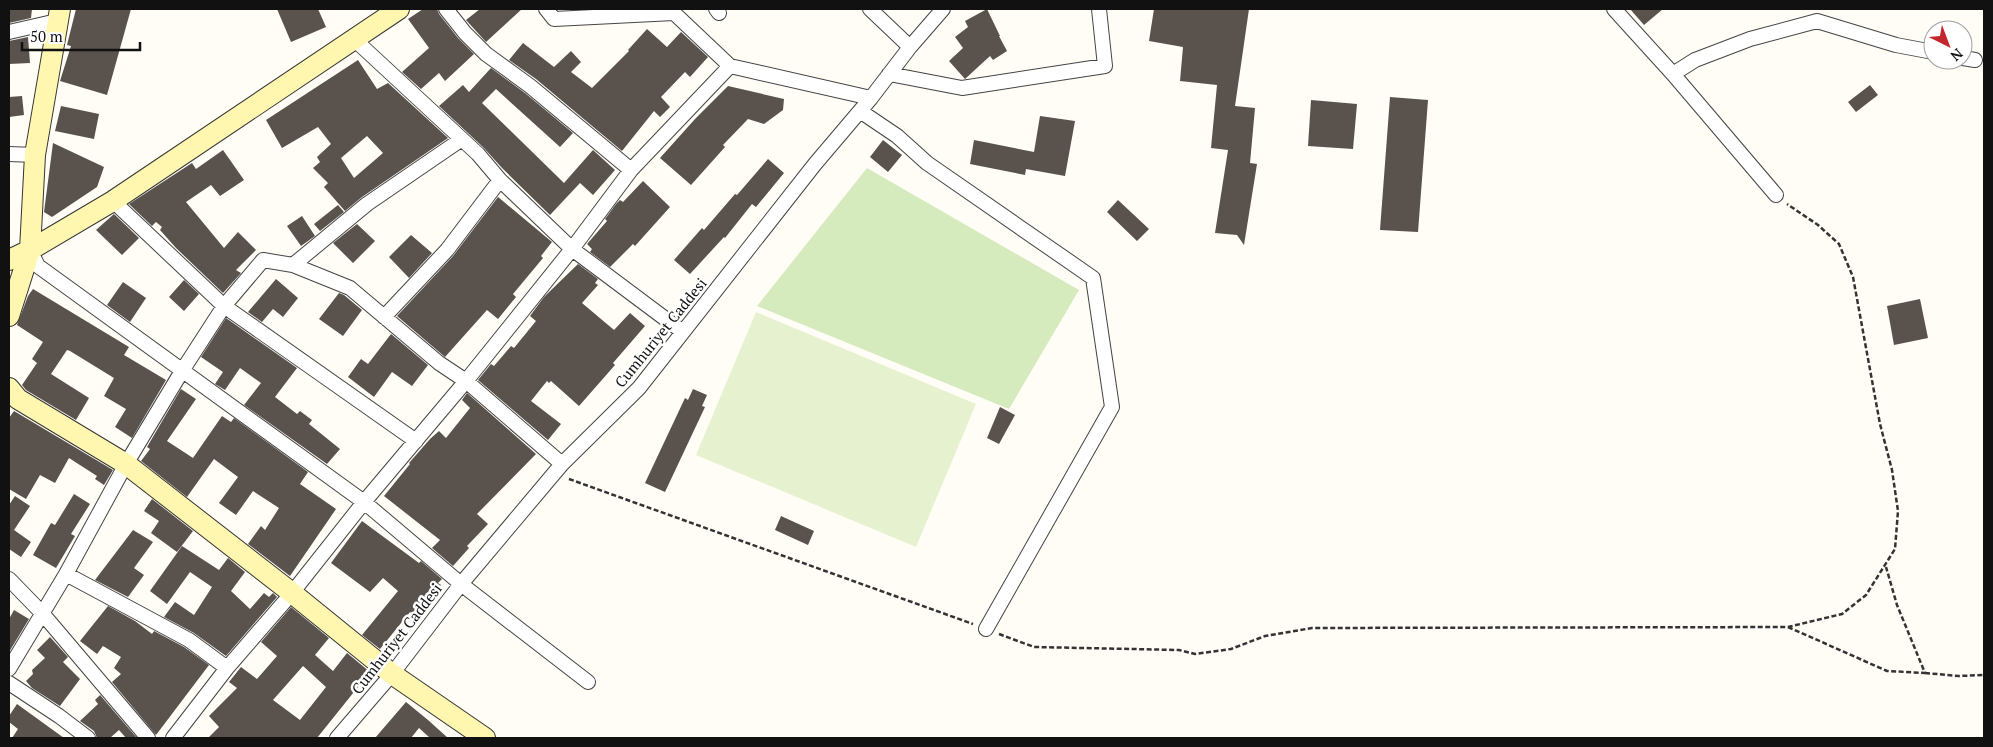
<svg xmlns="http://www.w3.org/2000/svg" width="1993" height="747" viewBox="0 0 1993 747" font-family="'PT Serif',serif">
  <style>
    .green { fill: #d5ebbd }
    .pitch { fill: #e6f2cf }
    .building { fill: #5a524d; fill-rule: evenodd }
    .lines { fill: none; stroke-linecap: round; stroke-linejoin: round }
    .street-casing { stroke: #444; stroke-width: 16 }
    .secondary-casing { stroke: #333; stroke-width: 22 }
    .path { stroke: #333; stroke-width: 2.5; stroke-dasharray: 5 2.5; stroke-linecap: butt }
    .street { stroke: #fff; stroke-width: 14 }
    .secondary { stroke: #fff6b0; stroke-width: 20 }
    .labels { text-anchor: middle; stroke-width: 5; stroke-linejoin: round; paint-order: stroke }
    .street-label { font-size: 15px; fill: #111; stroke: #fff }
  </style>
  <rect width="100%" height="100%" fill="#fffdf5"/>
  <path class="green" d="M867,168L1079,290L1009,409L757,306Z"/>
  <path class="pitch" d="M756,312L976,404L916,547L696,455Z"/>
  <path class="building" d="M9,9H32L31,18L9,23Z
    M76,9H131L107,95L60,81L71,46L67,45Z
    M277,9H318L326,27L291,42Z
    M423,9H437L439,14L458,38L474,54L445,81L439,73L421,89L402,72L429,48L408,19Z
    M480,9H522L486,42L466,20Z
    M987,9L1000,36H999L1007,51L993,60L990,56L965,79L949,61L963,48L955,37L968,27L965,21Z
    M1154,9H1249L1235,106L1255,108L1250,163L1257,164L1244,245L1237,235L1215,233L1228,150L1211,148L1217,85L1180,81L1183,47L1149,41Z
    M1630,9H1663L1644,25Z
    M647,29L667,47L681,32L708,57L690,77L685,72L661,97L670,107L660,117L654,111L622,151L536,79L509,60L523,43L554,67L571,51L581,62L571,72L592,88L629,51L628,50Z
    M28,37L30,63L9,64V41Z
    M358,60L377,89L388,83L448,138L362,197L345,211L324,187L328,183L313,168L320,162L317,157L331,144L318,127L282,148L266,120ZM367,136L383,153L354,178L341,158Z
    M491,68L525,93L573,133L560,147L496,89L482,103L564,183L593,150L615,170L593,195L580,183L550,215L502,168L484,148L439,106L463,85L469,92Z
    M1870,85L1878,95L1856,112L1848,102Z
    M728,86L784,99L783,110L764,124L748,119L723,145L725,147L691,185L660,158L695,119Z
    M22,96L24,115L9,117V97Z
    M1390,97L1428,100L1418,232L1380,230Z
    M1311,100L1357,104L1353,149L1308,146Z
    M61,106L99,114L94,139L55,131Z
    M1040,116L1075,121L1065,176L1026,169L1025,175L970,164L974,140L1034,152Z
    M883,140L902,155L888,172L870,157Z
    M53,143L104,167L97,187L52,217L44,212Z
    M223,150L244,180L220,196L211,185L186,202L224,248L238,232L256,250L236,270L241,273L223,293L176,248L160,230L162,227L156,222L152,226L129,204L192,163L196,169Z
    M768,159L784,173L756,207L752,204L725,238L724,237L690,274L674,260L702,228L704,230L735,194L737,195Z
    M643,181L670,207L635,246L633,244L610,267L590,252L592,249L587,244L607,221L605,219L616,204L620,200L623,202Z
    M498,197L552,242L541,256L543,258L513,294L516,297L498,319L487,310L445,357L397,316L453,256Z
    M1118,200L1149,229L1137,241L1107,212Z
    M338,205L344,212L320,231L314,224Z
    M114,214L139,238L122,255L96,230Z
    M302,216L315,236L301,246L287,226Z
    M357,224L375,241L353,263L333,243Z
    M411,235L432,253L409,278L389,257Z
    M578,264L598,279L595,283L598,285L582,303L614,330L630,313L645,326L613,363L615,365L579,406L551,381L549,383L547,381L531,401L561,424L548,440L478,380L491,364L494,366L511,346L514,348L536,321L530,316L544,297Z
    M276,279L298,298L283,317L273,309L262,322L248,312Z
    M184,280L199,294L184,311L169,297Z
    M123,282L146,298L130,322L107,305Z
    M33,289L129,347L124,355L166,380L132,438L115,427L126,409L104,396L114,378L70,351L67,350L51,374L89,398L76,420L26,390L22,385L37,363L32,359L43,342L17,325L28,296Z
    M339,293L344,295L362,310L343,336L319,319Z
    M1920,299L1928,338L1894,345L1887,306Z
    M226,318L297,368L275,397L297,414L300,411L312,420L309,424L340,449L327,464L244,405L261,383L240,368L225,390L215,384L223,372L201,357Z
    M391,334L428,365L412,386L392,372L374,397L348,377L361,359L368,364Z
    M181,389L196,399L167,441L193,458L222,416L231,422L234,418L308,472L300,484L336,509L290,576L248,544L261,526L265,530L279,508L253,491L236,515L219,503L238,477L214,459L187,497L141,461L150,449L147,447Z
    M693,389L707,395L702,406L705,407L665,492L645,483L685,398L688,400Z
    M467,393L536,454L477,514L488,524L467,546L469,548L453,566L432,548L440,540L384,496L410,464L409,463L430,439L439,431L446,438L470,408L462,400Z
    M1000,407L1015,415L999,444L987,438Z
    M14,411L113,470L104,485L95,479L97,476L69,458L55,483L40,475L26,499L9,489V418Z
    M74,494L90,504L71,534L75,536L56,568L33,555L51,523L55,525Z
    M15,496L30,506L14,530L31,542L21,557L9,549V505Z
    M152,499L193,531L177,552L151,533L159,521L144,511Z
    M781,516L814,531L808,545L775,530Z
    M362,521L419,563L421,561L442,579L438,583L441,585L415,616L410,612L380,649L362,635L398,591L383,578L370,592L331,563Z
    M133,530L153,542L134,568L144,575L128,597L95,580Z
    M182,546L219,570L228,558L245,572L231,591L250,609L264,593L269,597L273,593L277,597L226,656L194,633L164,617L175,602L194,615L212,587L190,572L167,604L150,591Z
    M108,606L135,621L152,634L154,631L184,647L209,665L156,735L112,682L121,674L114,668L121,657L103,646L97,654L80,641Z
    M291,607L329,638L315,655L333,671L347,653L370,672L317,738H208L219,727L209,716L237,688L229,682L241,667L257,679L277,656L261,642ZM303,666L326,687L300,720L273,700Z
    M14,610L29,619L9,652V619Z
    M50,637L68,657L63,662L80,679L60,706L32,688L26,681L33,674L32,670L45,658L37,650Z
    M100,695L137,738H126L119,730L110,738H97L94,731L80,721L98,704L95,700Z
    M406,702L428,720L448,738H430L419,728L411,738H375Z
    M17,704L64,738H12L18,729L9,722V716Z"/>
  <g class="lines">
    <defs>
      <path id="street" d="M446,9L465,33L486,54L530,86L631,170
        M546,9L554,19L674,13L730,66L871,98
        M716,9L719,13
        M870,9L910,47
        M1614,9L1673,74L1695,60L1750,39L1817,21L1896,45L1933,52
        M9,32L57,21
        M355,40L478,154L500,180L572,249L683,332
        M1963,58L1975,60
        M889,74L962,88L1105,66L1099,9
        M1673,74L1776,195
        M860,111L897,136L927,163L1093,278L1112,407L986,629
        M9,154L35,155
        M113,201L224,306L416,441
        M30,250L38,266L364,502L461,584L588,682
        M293,265L367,204L462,139
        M384,317L447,250L500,180
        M66,574L189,640L227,668
        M9,579L42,613L148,738
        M9,669L66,574L126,464L182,371L224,306L263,260L293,265L350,288L439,363L466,381L562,464
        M9,683L59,716L88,738
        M173,738L227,668L292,593L364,502L466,381L572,249L631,170L730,66
        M337,738L392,674L461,584L562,464L639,388L815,164L871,98L910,47L943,9"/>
      <path id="secondary" d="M9,260L30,250L113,201L399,9
        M9,316L30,250L35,155L60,9
        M9,388L18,399L126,464L292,593L392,674L485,738"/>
    </defs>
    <use href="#street" class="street-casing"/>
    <use href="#secondary" class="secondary-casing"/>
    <path class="path" d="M569,479L973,624
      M1788,627L1887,671L1925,673L1897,605L1886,567
      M999,634L1034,647L1179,650L1195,654L1231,649L1265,636L1312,628L1788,627L1842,614L1866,595L1895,549L1898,511L1892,470L1880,424L1853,277L1839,244L1818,225L1787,204
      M1925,673L1959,676L1984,675"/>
    <use href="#street" class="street"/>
    <use href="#secondary" class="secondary"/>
  </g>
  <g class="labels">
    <g class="street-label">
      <text transform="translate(661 333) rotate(-51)" y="5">Cumhuriyet Caddesi</text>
      <text transform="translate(397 639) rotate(-52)" y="5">Cumhuriyet Caddesi</text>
    </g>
  </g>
  <rect width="1993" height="747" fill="none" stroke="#111111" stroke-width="20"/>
  <g transform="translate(1948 45) rotate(138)"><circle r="24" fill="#ffffff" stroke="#a0a0a0"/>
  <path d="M0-4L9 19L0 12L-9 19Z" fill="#c4262e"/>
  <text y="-8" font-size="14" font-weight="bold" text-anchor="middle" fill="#111111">N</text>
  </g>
  <path d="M22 42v8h118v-8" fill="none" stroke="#111111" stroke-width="2.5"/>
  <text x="30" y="42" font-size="15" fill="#111111" stroke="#ffffff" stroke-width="4" paint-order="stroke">50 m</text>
</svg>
